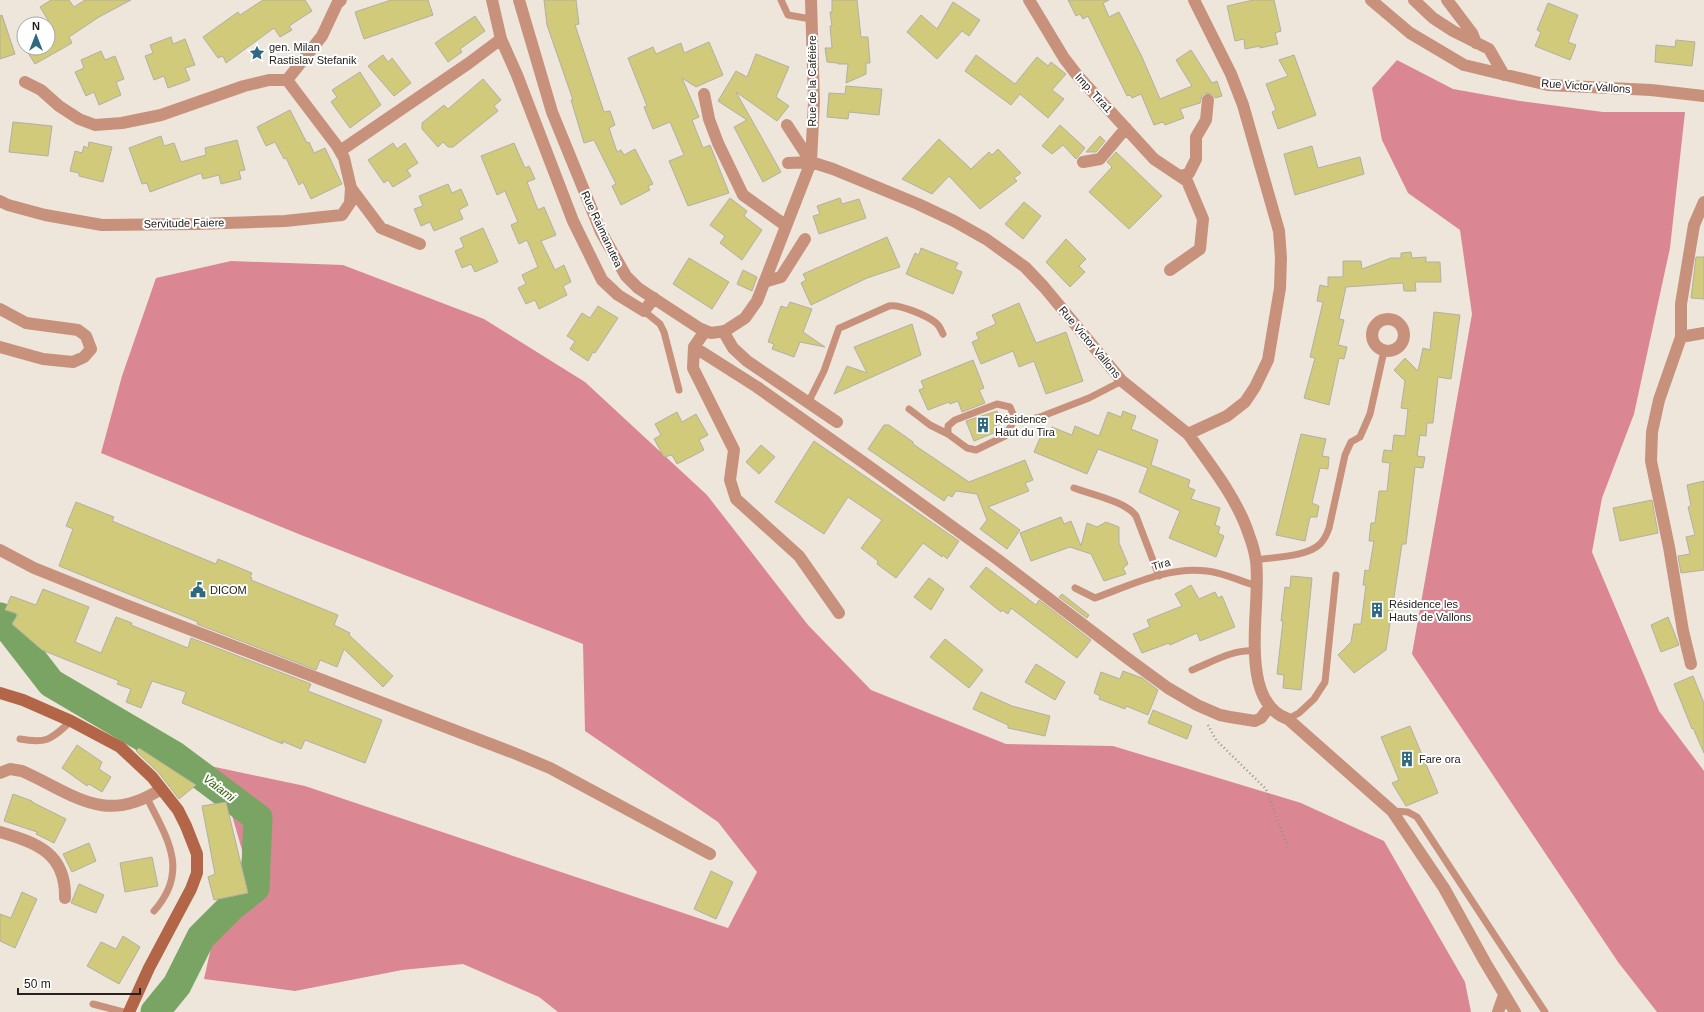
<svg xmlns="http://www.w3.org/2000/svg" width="1704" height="1012" viewBox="0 0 1704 1012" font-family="Helvetica,sans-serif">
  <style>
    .forest { fill: #da8793 }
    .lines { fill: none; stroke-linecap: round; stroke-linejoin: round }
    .river { stroke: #79a463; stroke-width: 29 }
    .building { fill: #d0ca7a; stroke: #b1b0a4 }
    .path { stroke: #97918a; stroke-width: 2.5; stroke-dasharray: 1 3; stroke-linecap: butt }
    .lane { stroke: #c7917c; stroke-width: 7 }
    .street { stroke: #c7917c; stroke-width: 12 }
    .secondary { stroke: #b36547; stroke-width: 12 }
    .labels { text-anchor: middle; stroke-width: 4; stroke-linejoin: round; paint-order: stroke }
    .poi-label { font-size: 11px; fill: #24211e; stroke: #fff; text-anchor: start }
    .street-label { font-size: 11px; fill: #24211e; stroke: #fff }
    .water-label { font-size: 12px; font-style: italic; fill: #2e6300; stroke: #fff }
  </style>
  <rect width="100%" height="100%" fill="#eee6db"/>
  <path class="forest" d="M1397,60L1453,89L1520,101L1603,112H1685L1670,248L1634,414L1602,498L1592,552L1659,711L1704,771V1012H1657L1618,962L1412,654L1472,314L1460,230L1408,193L1382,140L1372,88Z
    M231,261L343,265L484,319L585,382L707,495L808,625L871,690L1006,744L1113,746L1301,803L1384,841L1465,982L1471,1012H558L539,997L463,964L402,970L295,991L204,979L221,903L244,857L229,805L196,763L305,786L728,928L757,872L718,822L585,731L583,644L301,535L101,453L122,376L156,278Z"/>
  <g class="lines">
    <path class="river" d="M0,617L51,683L175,756L258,818L255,888L231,907L201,937L177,985L155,1012"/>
  </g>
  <path class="building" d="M51,0H69L74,7L85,0H131L99,17L69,37L72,43L35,64L25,48H48V27L51,25L40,7Z
    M263,0H305L312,11L289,26L292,30L280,37L274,28L226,63L223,56L218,58L203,37L238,12L240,15Z
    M391,0H428L433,15L364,39L355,12Z
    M544,0H576L579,24L575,25L604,112L610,111L615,125L609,128L617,152L621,150L624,155L635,149L653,184L648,186L650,190L621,205L612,186L616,184L594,140L584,143L571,100H573L547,25Z
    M832,0H857L861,37H868L870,63H866V74L846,83L848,64H838L837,63L827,62L825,48H832L830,26H832L830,12H832Z
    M1068,0H1109L1103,3L1109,17L1119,12L1142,57L1160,99L1192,86L1176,60L1191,50L1212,83L1217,81L1222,96L1215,98L1212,94L1205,93L1202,96L1200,103L1180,109L1184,118L1165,125L1163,122L1154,125L1141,94L1132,98L1130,95L1127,96L1088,16L1083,19L1080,14L1076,16Z
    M1253,0H1274L1281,31L1275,33L1278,44L1260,48V46L1245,49L1244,39L1235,41L1227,6Z
    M953,2L980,20L969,36L962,31L937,59L907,32L921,15L937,29Z
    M1548,3L1578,15L1568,42L1576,45L1570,60L1535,46L1541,32L1537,30Z
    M2,15L15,54L0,59V16Z
    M475,16L485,31L460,49L462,52L448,62L435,43Z
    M171,37L173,44L185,39L195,65L185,68L190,80L168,88L164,76L154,80L145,56L153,53L150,45Z
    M1676,40L1695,42L1692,66L1655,62L1656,45L1675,47Z
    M709,42L723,75L696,87L682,78L699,117L692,120L703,148L710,145L729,193L688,206L669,161L684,155L670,122L653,129L644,107L647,106L628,58L653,47L656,54L681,43L684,53Z
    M101,51L105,60L115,56L124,79L116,82L121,95L99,105L94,92L86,96L75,72L84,68L81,60Z
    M756,54L789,67L776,97L789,106L777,121L736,92L781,172L763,182L734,127L747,120L718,101L736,71L747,77Z
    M383,55L388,62L392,58L411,83L394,96L368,66Z
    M976,55L1015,84L1037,57L1048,66L1051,62L1066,74L1052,90L1064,99L1048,118L1020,94L1011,105L965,71Z
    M1294,55L1316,115L1278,129L1272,112L1276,110L1266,84L1288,76L1279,60Z
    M360,72L381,105L350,128L331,102L337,97L332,90Z
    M483,79L501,100L494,106L498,111L453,147H448L443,142L438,147L422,129V123L444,105L448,109Z
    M846,86L882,89L879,115L849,112L848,119L827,117L829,93L845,94Z
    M290,110L307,143L309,142L314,153L325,148L342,184L311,199L303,182L299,185L286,158L284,159L275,142L266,146L257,127Z
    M13,122L52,126L48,156L9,152Z
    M1060,125L1085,148L1076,159L1063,145L1052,154L1042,146Z
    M161,136L164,146L174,143L181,162L206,155L205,148L237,140L245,170L239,171L241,179L221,184L219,175L203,179L201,173L150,192L147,183L142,184L129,148Z
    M1100,136L1105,141L1096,152H1086Z
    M939,139L971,169L989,152L992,155L998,149L1021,173L1014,178L1017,181L980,209L949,176L932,194L902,179Z
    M89,142L112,147L103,182L79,176V173L70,171L75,151L82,153L84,146L88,148Z
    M393,143L397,149L405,143L418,163L407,170L411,176L393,187L388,180L384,183L368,160Z
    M514,143L525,168L529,166L535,179L527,182L538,210L544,207L556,235L541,241L555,270L564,265L571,282L563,286L567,295L539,309L535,300L526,304L518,288L526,284L522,275L538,267L527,240L519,244L511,225L518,222L505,191L497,195L481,156Z
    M1312,146L1318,168L1360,157L1364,174L1295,195L1284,154Z
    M1116,152L1162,196L1129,229L1089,192L1112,167L1107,162Z
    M448,184L452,193L461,189L468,205L459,210L463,219L434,231L430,222L421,226L414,209L423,206L419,196Z
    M730,198L747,211L744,216L762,230L742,260L720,243L725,236L710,225Z
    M840,198L842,204L859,199L866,218L819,234L813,216L820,214L817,206Z
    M1024,202L1041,216L1023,239L1005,224Z
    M483,228L498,262L475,272L471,264L462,268L455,251L464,247L460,238Z
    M887,237L900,267L867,278L811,305L801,283L806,280L803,274Z
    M1066,239L1086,259L1079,266L1085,272L1070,287L1046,262Z
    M921,248L958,263L955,269L962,272L953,294L906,274L915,253L919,255Z
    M1411,252L1412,258L1426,257V262H1440L1441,282H1415L1416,291H1404L1403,283L1346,287L1339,319L1344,320L1338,345L1347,347L1344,359L1339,358L1329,405L1304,398L1315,358L1310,357L1323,302L1317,301L1320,285L1328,287V277H1343V261H1361L1362,269L1391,258H1401V253Z
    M1696,257H1704V299L1691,298Z
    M689,258L729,282L712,309L673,284Z
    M743,270L757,277L752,291L737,284Z
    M790,302L812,309L803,332L825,347L800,342L794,357L772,349L774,344L768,342L781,306L787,308Z
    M1019,303L1036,343L1066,332L1083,381L1046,394L1034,361L1019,367L1013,351L981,364L972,342L979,339L976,333L996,324L992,315Z
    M598,306L618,318L595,353L593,352L588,361L570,349L575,341L567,336L582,313L590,318Z
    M1434,312L1460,315L1451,379L1438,377L1433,423H1427L1426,436L1420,435L1417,456L1425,457L1423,468L1415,467L1406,544H1402L1386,650L1354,673L1338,655L1351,642L1354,624H1361L1366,585H1363L1365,570L1369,571L1374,541H1369L1371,523H1375L1379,491H1387L1390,463L1382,462L1384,450L1392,451L1394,435L1405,436L1408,409L1401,408L1405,381L1394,370L1405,358L1418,371L1423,348L1430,350Z
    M912,324L921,355L834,394L847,366L867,373L854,347Z
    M973,360L984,388L979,390L985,403L962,412L958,401L950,404L949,402L928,410L919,390L924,388L921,381Z
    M997,411L1003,423L994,426L996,432L974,441L966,421Z
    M1123,411L1136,416L1131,429L1158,440L1151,465L1190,480L1188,487L1195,490L1191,499L1220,508L1215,525L1220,527L1218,533L1224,536L1216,557L1169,538L1180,511L1139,492L1148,468L1098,449L1087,474L1034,452L1043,431L1050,433L1052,427L1072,435L1075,426L1099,436L1108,412L1121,417Z
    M677,412L682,422L696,414L708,435L699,440L704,450L677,464L672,455L664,457L654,439L661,435L655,424Z
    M884,425H889L913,442V444L969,482L1025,460L1033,480L1025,483L1029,491L988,507L1020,530L1007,549L980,529L987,520L977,494L956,491L952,497L948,495L944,501L868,449Z
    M1301,434L1326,439L1322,456L1329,457L1328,469L1320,468L1312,503L1319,506L1317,517H1310L1305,541L1276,535Z
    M814,441L959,541L947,559L943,555L942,557L923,543L896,578L877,564L878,561L861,548L882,520L848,497L824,534L775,502Z
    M761,445L775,457L759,474L746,462Z
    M1704,481V570L1681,573L1678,556L1690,554L1686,537L1695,535L1688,507L1691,506L1687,485Z
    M1652,500L1658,533L1620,541L1613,508Z
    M76,502L114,517L112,521L216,564L218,559L252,573L250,577L252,578L251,580L338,615L334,625L350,633L349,635L393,676L383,687L344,649L337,667L320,660L316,670L197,624L198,622L59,566L73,529L66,526Z
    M1061,517L1064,524L1071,521L1081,546L1087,523L1097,527L1106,522L1119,527V543L1128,564L1123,568L1126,574L1104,581L1091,554L1070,547L1031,561L1020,533Z
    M986,567L1036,605L1039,600L1091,640L1077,658L1011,608L1008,614L1002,610L1001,612L970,587Z
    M1291,576L1312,578L1301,690L1283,688L1284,675L1277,674L1283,621H1281L1285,587L1290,588Z
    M929,578L944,589L931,610L914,597Z
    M1191,585L1199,599L1215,592L1218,598L1222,596L1235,627L1200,641L1197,633L1170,645L1169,643L1142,653L1133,634L1150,627L1147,620L1182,606L1175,594Z
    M43,589L89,607L75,642L101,653L116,617L132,623L131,625L188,648L191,638L311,684L308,691L382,720L365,763L305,740L301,749L282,741L283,744L182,703L186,692L152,681L141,708L126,702L131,689L117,684L119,681L42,650L12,624L18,614L5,610L11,596L36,605Z
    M1062,594L1089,615L1087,618L1059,597Z
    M1668,617L1679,645L1661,652L1651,625Z
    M945,639L983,670L969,688L930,657Z
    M1036,664L1065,682L1055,700L1025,682Z
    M1123,671L1142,678L1158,690L1148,715L1126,706L1125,709L1099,699L1100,696L1094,693L1101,672L1120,679Z
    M1693,676L1704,703V753L1693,728L1692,729L1674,684Z
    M981,692L1012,706L1050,716L1045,736L1008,728V725L973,709Z
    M1153,710L1192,726L1187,739L1148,723Z
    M1410,726L1438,793L1406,806L1392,783L1399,780L1381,737Z
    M77,745L102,762L99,769L111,777L102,792L89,784L87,786L62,768Z
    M139,748L196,785L179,799L158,772L136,751Z
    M13,794L32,801V802L66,819L54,843L36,834L37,832L4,821Z
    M226,802L248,893L214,900L208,877L215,874L202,806Z
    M89,843L96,861L72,872L63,854Z
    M152,857L158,886L125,892L120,863Z
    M711,871L733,882L716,919L694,909Z
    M79,884L104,895L96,913L71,903Z
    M22,892L37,899L15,948L0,941V914L11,918Z
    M123,936L140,947L119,984L87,966L101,942L116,949Z"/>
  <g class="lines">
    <path class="path" d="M1208,725L1216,740L1266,789L1289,850"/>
    <path class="lane" d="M781,0L788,15L811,19
      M644,311L660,324L664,332L679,390
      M808,403L824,371L839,328L842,327L889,306C900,304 928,316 936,323C939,325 941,330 943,334
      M997,404L1010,407L1015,419L1005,436L976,450L967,448L948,434V426L955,420Z
      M909,409L930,425L948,434
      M1015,419H1032L1040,417L1089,398L1122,381
      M1074,488C1090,494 1127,502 1136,516L1159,576
      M1256,560C1273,557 1307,557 1320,544C1324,540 1327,534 1329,528L1345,455L1351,442L1360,437L1370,414L1384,351
      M1075,588L1095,598C1131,585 1168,566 1207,571C1224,573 1240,581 1257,586
      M1192,670C1212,662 1233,649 1255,651
      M1288,719L1299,713L1314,699L1325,682L1336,575
      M20,739C48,744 51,739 71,721
      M147,798C167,838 190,871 154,911
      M1392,811L1408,812L1417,817L1545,1012
      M93,1004L123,1012"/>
    <path class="street" d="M492,0L501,39
      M519,0L552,112L601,232L626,276L638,288L699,328L711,333L725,331L745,318L757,301L811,162L814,102L811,0
      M1029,0L1064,58L1077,75L1154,159L1187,181L1203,219L1200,249L1170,270
      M1371,0L1410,33L1464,65L1548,85L1651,90L1704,96
      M1414,0L1433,18L1453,31L1489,49L1504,75
      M1447,0L1472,33L1476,43
      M287,80L337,146L344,158L351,188L381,228L420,244
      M287,80L322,36L337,4L341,0
      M25,82L41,90L59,106L79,119L95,125L122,123L161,115L244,86L269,80H287
      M704,94L709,119L718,143L743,195L785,225
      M787,125L811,162
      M340,151L469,63L501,39L517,75L573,221L602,280L618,295L644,311L654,298
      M1083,162L1100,159L1126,128
      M788,163L811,162L833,169L918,204L954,221L986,239L1025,267L1044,287L1122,381L1188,434L1227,416L1245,402L1255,387L1268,360L1280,288L1281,258L1279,231L1243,105L1231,74L1194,0
      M1181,176L1189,173L1196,159V137L1206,120L1208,100
      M0,201L8,205L45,215L102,225L197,224L285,221L342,215L350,203L351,188
      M764,282L781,277L805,239
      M0,309L26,323L78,330L86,336L91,349L84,357L73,362L43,359L0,347
      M1372 335a16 16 0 1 1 32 0a16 16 0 1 1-32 0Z
      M705,331L694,347L757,387L867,465L997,559L1127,658L1168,688L1197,705L1220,715L1230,717L1255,721L1261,718L1270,706
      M723,331L733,348L747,361L837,422
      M1681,337V304L1694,225L1704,202
      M694,347L693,368L734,450L730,480L736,499L799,556L839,613
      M1188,434C1210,464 1238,500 1249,535C1252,543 1255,553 1256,561C1262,603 1236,701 1288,719L1392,811L1444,888L1485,962L1515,1012
      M0,550L34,568L126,605L514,753L550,768L710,854
      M1691,664L1683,631L1669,547L1651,461L1652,432L1659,400L1681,337L1704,333
      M0,773L10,769L22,771C74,794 104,826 161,789
      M0,832C37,843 66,853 65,898
      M1498,1012L1504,995"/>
    <path class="secondary" d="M0,693L23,700L71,721L120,747L152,777L178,810L186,826L197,854V873L191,889L149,968L129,1012"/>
  </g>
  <defs>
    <symbol id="sight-bare" viewBox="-9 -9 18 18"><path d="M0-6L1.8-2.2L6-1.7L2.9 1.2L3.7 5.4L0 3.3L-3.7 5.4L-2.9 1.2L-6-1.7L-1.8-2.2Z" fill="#2e6881" stroke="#fff" stroke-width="2.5" paint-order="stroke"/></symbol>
    <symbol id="building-bare" viewBox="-9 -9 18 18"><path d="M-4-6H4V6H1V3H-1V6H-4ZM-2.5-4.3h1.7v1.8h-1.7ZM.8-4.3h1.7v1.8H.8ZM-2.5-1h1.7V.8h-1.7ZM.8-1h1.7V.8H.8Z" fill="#2e6881" stroke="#fff" stroke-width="2.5" paint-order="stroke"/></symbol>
    <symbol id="civic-bare" viewBox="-9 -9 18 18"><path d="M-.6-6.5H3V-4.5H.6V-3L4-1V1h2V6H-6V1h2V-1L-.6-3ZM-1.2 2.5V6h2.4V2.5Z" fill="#2e6881" stroke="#fff" stroke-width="2.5" paint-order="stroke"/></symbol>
  </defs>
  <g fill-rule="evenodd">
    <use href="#sight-bare" x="246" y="42" width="22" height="22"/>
    <use href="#building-bare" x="972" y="414" width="22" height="22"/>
    <use href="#civic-bare" x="187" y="579" width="22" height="22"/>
    <use href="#building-bare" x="1366" y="599" width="22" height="22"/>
    <use href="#building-bare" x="1396" y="748" width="22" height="22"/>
  </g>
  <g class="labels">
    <g class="poi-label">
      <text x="269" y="51">gen. Milan<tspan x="269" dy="13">Rastislav Stefanik</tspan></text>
      <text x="995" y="423">Résidence<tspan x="995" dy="13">Haut du Tira</tspan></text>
      <text x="210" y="594">DICOM</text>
      <text x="1389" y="608">Résidence les<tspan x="1389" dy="13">Hauts de Vallons</tspan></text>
      <text x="1419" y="763">Fare ora</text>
    </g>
    <g class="street-label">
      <text transform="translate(812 81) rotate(-90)" y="4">Rue de la Caféière</text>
      <text transform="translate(1586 86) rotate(4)" y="4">Rue Victor Vallons</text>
      <text transform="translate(1094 93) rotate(47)" y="4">Imp. Tira1</text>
      <text transform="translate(184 223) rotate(-1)" y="4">Servitude Faiere</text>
      <text transform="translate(602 229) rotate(65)" y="4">Rue Raimanutea</text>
      <text transform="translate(1090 342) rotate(50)" y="4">Rue Victor Vallons</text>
      <text transform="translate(1161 564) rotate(-16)" y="4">Tira</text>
    </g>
    <g class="water-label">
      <text transform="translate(219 788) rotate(37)" y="4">Vaiami</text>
    </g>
  </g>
  <g transform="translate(36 36)"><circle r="19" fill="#ffffff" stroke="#a7a6a5"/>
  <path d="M0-3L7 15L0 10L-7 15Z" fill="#2e6881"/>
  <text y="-6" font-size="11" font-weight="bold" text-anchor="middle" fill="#24211e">N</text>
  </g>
  <path d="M18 988v6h122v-6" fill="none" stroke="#24211e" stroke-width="2"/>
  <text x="24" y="988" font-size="12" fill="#24211e" stroke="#ffffff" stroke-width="3" paint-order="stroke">50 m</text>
</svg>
